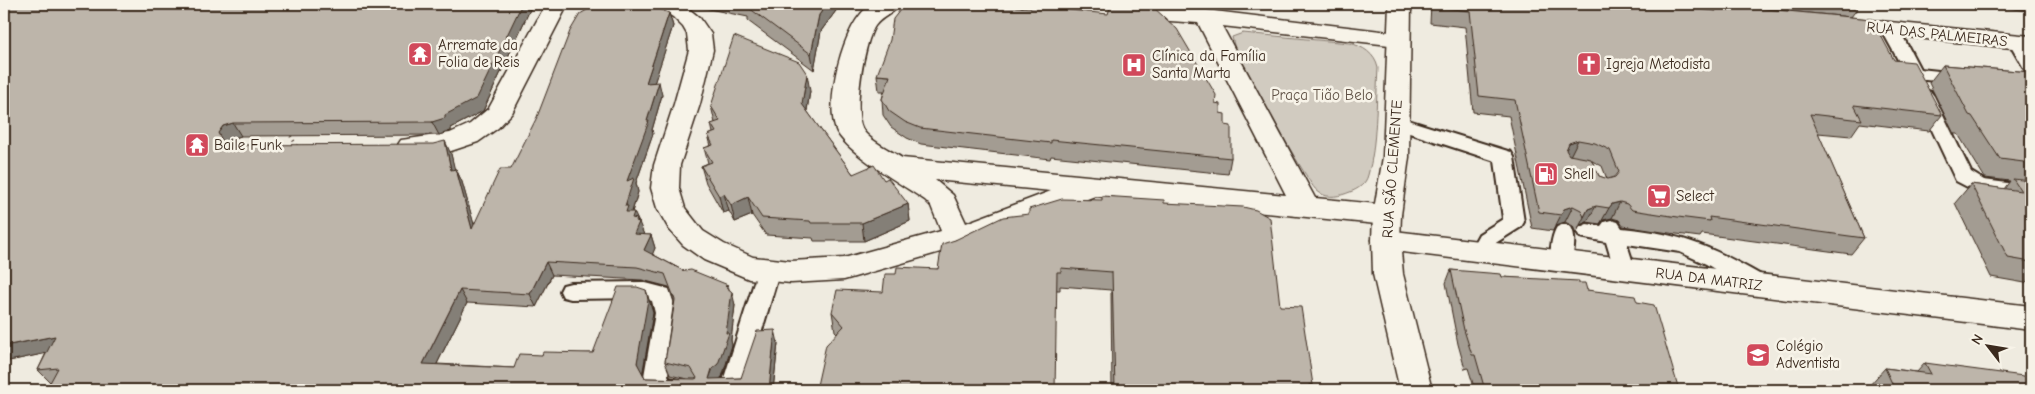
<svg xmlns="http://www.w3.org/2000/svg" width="2035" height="394" viewBox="0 0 2035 394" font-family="'Comic Neue',sans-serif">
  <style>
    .green { fill: #d1cbc0; stroke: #867a6f }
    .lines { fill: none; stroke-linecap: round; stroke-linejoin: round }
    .service-casing { stroke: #3b2a1e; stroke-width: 4 }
    .minor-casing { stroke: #3b2a1e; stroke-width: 3 }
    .secondary-casing { stroke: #3b2a1e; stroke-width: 3 }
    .path { stroke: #3b2a1e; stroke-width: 3; stroke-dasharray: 1 4; stroke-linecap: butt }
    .service { fill: #f7f3e8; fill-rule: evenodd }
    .minor { fill: #f7f3e8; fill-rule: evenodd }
    .secondary { fill: #f7f3e8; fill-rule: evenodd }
    .wall { fill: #a39c92; stroke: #3b2a1e; fill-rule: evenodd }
    .shaded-wall { fill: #847f77; stroke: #3b2a1e }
    .building { fill: #bdb5aa; stroke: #3b2a1e; fill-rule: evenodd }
    .labels { text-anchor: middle; stroke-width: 5; stroke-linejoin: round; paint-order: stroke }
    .street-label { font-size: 15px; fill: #3b2a1e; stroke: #f7f3e8 }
    .poi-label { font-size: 15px; fill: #3b2a1e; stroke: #f7f3e8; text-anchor: start }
    .park-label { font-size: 15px; fill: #605246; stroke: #f7f3e8 }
  </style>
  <rect width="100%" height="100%" fill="#efebe0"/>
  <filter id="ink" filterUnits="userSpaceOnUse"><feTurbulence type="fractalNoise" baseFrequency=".02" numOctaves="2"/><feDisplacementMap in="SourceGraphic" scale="10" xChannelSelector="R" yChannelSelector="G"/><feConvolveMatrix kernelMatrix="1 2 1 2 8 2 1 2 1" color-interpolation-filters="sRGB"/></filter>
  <g filter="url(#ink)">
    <path class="green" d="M1243,33L1349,43C1363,46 1375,54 1378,68C1376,99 1377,147 1368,175C1366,184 1358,189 1350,192C1340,196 1329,199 1320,193C1313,189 1309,179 1304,172C1279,133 1259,89 1235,49L1232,37Z"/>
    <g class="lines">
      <defs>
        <path id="service" d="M1890,24L1896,25L1899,29L1920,69L1967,74L1970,78L1967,82L1961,84L1908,78L1881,29L1884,25Z
          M2018,37L2024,38L2031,50V71L2025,70L2009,42L2012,38Z
          M1925,90L1931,92L1934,96L1971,172L1984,180L2031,186V200L1979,193L1956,181L1916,96L1919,92Z
          M1398,117L1511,152L1514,157L1524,222L1521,227L1494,244L1486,257L1479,260L1472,257L1469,252L1479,234L1503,219L1495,161L1391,127L1389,123L1391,119Z
          M1611,220L1618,222L1622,228C1685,234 1714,248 1768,279L1771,285L1768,291L1760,293L1752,291L1706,264L1680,252L1627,244L1635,269L1632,275L1624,277L1616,275L1606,242L1580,237L1577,232L1580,227L1587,224L1601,226L1604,222Z
          M1564,224L1571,227C1577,236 1574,258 1568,268L1561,270L1554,268C1548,258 1551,236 1557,227Z
          M769,262L777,264L780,270L746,384L743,390H714L718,383L724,378L758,270L761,264Z
          M642,282L669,289L677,313L668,375L669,378L695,383L699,390H652L644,376L655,313L652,301L642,298L571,299L563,297L560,291L563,285L571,283Z"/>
        <path id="minor" d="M546,4H568L512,113L498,128L478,142L448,152L410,155L401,152L397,146L401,140L450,133L470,124L489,108Z
          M656,4H683L700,18L711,34L713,50L700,104L680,165L679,188L685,208L703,231L724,244L753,257L791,261L844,258L941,231L931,206L925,200C903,185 849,154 837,132C823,106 843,20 871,5C878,1 893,3 901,4C895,13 882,16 875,26C864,42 853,110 862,128C866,139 892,151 902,158L1286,195L1198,23L1032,11L1024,9L1021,4H1121L1206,10L1406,34L1410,39L1406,44L1398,46L1222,26L1315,198L1387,205L1397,208L1401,215L1397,222L1387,225L1095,196L968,244L844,280L791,283L749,279L704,260L683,245L669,229L657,208L651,188L654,165L674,104L689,50L687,34L683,27L673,17L659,9ZM935,180L1051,191L966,223L953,195Z
          M1839,17L2031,36V50L1831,29L1827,24L1831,19Z
          M1386,230L2031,306V330L1386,250L1376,247L1372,240L1376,233Z"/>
        <path id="secondary" d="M1389,4H1411L1409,157L1401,215L1400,240L1403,274L1432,390H1400L1373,274L1372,240L1373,215L1383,157Z"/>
      </defs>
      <use href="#service" class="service-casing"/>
      <use href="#minor" class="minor-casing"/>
      <use href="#secondary" class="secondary-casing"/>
      <path class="path" d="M288,132L297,146"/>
      <use href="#service" class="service"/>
      <use href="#minor" class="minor"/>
      <use href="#secondary" class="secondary"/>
    </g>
    <path class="wall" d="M4,4H532V5L483,111L451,128V131L439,135L241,136L231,139L228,143L232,145L451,154L454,169H456L462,182L474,225L511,169L669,13L673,26L654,83L662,95L652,130L653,134L636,183L638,192L632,212L637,219L644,235H651L655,248L652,254L684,271L730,290L735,305L731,340L732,345L722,377L720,379L741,378L778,343L773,390H46L50,382L38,370L46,353L4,362ZM552,275L642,280L669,287L674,301L665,362L670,375L687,379L645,378L643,373L653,313L646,290L593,353L542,355L514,368L437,364L467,303L536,307Z
      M685,4H841L821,31L814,70L748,21V17Z
      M1431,4H1652L1710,10L1713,4L1894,60L1942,115L1929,131L1860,123L1851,136L1818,133L1864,238L1851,254L1702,234L1700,237L1669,233L1623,226L1619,220L1612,218L1603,220L1600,224L1587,222L1580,225L1576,234L1573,226L1565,222L1556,225L1553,231L1532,228L1509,116L1473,112L1465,27L1430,23ZM1592,161L1602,166L1607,179L1599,176Z
      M1714,4H1853L1857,9L1851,17Z
      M1988,4H2031V11L1988,6Z
      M1943,65L2031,72V279H2029L2025,283L1991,277L1955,203L1971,184L2004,189L2010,181L1985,178L1958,134H1954L1929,83Z
      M877,75L1215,103L1225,125L1231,158L1228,174L1051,156L1050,159L921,144L907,138L891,127L883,115L882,99L884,91H879Z
      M810,91L807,111L853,174L884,180L908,204L910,221L864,241H814L813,238L766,235L752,215L735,222L729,211L723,213L706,183L701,166L708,163L704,148L711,146L708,135L713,133L711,124L715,123L711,106Z
      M1164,203L1280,306L1313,385L1311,390H1112L1111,290L1060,286V290H1056L837,333L835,331L832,312L883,292L896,274L938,269L955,240Z
      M1451,270L1502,277L1579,283L1587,290L1637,302L1679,390H1475L1468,368L1465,369L1458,344L1446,283Z
      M1925,363L2031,390H1871L1869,386L1885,368L1917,372Z"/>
    <path class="shaded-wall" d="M522,4H532V5L483,111L451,128V131L439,135L432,122L445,115Z
      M827,4H841L821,31L814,70L811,54L819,15Z
      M669,13L673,26L650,96L646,83Z
      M807,74L810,91L805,122L802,104Z
      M659,82L662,95L652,130L653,134L636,183L638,192L631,215L634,212L639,223V222L644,235L638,247L626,212L627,181L647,121Z
      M233,123L241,136L231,139L226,146L222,141L218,133L223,126Z
      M1578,140L1570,156L1561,159L1569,143Z
      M445,141L451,154L458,183L451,170Z
      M456,169L462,182L479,242L472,229Z
      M724,194L729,211L723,213L719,196Z
      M748,197L752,215L735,222L731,205Z
      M1620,202L1612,218L1603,220L1600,224L1609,208L1612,204Z
      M908,204L910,221L864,241L862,223Z
      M1573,206L1565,222L1556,225L1553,231L1564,209Z
      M1596,206L1587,222L1580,225L1588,209Z
      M651,235L655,248L649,263L644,250Z
      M546,262L552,275L536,307L530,294Z
      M728,285L731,296L732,292L735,305L731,340L732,345L722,377L716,382L709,379L726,333L725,286Z
      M460,290L467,303L431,376L423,364Z
      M646,290L653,313L642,376L637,363Z
      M775,330L778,343L773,390H769Z
      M55,336L67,349L4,362V346Z"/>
    <path class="building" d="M4,4H522L477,98L445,115V118L432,122L233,123L223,126L218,133L222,141L232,145L433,144L445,141L451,170L456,169L472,229L500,169H511L537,117L570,31L580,14L597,4H646L669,13L646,83L659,82L647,121H649L627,181L634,178L625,206H628L626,212H634L632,218L637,219L636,221L639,222L634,234L651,235L644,250L684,271L691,270L728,285L725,286L732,292L726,333H729L718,364L712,369L709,379L741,378L757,331L775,330L769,390H328L330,387L219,389V390H91L92,389L82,390H46L58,368L38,370L55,336L4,346ZM546,262L637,267L665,274L675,300L665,362L691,368L697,378L695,379L645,378L637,363L648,300L646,290L637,287H618L593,353L543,352L542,355L519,354L514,368L423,364L460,290L530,294Z
      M746,4H827L819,15L811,54L745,5Z
      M910,4H983L1031,8L1032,6L1108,14L1111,4H1126L1152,6L1177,29L1216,95L1215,103L1220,104V113L1225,114V125L1231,126V158L1051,140V143L990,136L920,128L905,122L889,111L882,99L890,76L877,75L890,40L893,19L904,5Z
      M1435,4H1651L1716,11L1713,4L1872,19L1894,60L1914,62L1942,115L1854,105L1862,120L1810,114L1864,238L1709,217L1710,221L1678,217L1632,210L1627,204L1620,202L1612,204L1609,208L1596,206L1588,209L1584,217L1581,210L1573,206L1564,209L1561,215L1539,212L1515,100L1479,96L1470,11L1435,7ZM1578,140L1595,143L1610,150L1619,172L1615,177L1608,179L1599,176L1591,159L1569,155L1566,150L1569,143Z
      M1806,4H1853L1857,9Z
      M734,36L799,62L807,74L802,104L853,174L874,165L884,180L888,178L908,204L862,223H811L810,221L762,218L748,197L731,205L724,194L719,196L701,166L712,162L704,148L713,145L708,135L716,132L711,124L720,121L711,106Z
      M1943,65L2031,72V163L2000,159L1972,116L1969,115Z
      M2013,179L2031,181V262L2008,258L1971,184L2021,191Z
      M1102,196L1164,200V203L1243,207L1256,210L1270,218L1280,306L1301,307L1313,385L1309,384L1310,390H1115L1112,272L1061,268V272H1057L1055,390H816L826,345L844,326L832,312L837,290L883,292L885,274H896L897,267L938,269L942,244L955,240L1003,217L1029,214V209L1062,199L1102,200Z
      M1451,270L1501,274L1502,277L1579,281V283H1585L1587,290L1635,296L1637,302L1654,305L1679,390H1485L1475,355H1472L1464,330Z
      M1925,363L2031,377V390H1895L1885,368L1931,374Z"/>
  </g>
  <defs>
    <symbol id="temple-square" viewBox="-11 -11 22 22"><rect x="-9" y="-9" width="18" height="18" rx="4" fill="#d1495b" stroke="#f7f3e8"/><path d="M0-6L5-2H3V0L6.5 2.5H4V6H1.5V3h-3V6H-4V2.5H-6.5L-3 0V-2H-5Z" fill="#fff"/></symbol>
    <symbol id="church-square" viewBox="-11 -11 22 22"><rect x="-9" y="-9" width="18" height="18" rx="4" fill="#d1495b" stroke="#f7f3e8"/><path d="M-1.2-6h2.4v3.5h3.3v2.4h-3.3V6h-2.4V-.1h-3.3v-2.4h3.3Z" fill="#fff"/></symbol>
    <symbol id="hospital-square" viewBox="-11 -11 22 22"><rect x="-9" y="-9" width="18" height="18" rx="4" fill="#d1495b" stroke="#f7f3e8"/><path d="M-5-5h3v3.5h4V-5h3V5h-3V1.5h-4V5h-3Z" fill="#fff"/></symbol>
    <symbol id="fuel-square" viewBox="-11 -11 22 22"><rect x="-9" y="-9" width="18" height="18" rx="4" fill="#d1495b" stroke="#f7f3e8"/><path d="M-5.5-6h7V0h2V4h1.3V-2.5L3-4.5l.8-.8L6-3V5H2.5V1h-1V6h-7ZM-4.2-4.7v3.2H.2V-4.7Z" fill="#fff"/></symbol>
    <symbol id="supermarket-square" viewBox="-11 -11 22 22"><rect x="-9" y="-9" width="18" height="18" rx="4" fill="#d1495b" stroke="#f7f3e8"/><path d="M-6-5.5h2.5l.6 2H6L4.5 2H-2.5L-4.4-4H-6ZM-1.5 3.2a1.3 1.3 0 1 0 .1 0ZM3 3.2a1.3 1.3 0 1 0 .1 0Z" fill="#fff"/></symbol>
    <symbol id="school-square" viewBox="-11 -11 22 22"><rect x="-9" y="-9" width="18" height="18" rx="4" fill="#d1495b" stroke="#f7f3e8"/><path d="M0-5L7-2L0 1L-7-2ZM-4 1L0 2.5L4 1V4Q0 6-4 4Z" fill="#fff"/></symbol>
  </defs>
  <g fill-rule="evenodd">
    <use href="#temple-square" x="406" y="40" width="28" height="28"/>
    <use href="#church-square" x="1575" y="50" width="28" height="28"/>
    <use href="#hospital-square" x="1120" y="51" width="28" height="28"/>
    <use href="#temple-square" x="183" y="131" width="28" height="28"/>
    <use href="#fuel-square" x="1532" y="160" width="28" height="28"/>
    <use href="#supermarket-square" x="1645" y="182" width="28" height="28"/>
    <use href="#school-square" x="1744" y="341" width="28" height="28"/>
  </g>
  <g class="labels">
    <g class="street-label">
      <text transform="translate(1937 34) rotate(6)" y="5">RUA DAS PALMEIRAS</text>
      <text transform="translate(1392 169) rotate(-86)" y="5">RUA SÃO CLEMENTE</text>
      <text transform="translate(1709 279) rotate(7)" y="5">RUA DA MATRIZ</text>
    </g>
    <g class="poi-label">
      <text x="438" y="50">Arremate da<tspan x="438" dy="17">Folia de Reis</tspan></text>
      <text x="1152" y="61">Clínica da Família<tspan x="1152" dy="17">Santa Marta</tspan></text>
      <text x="1606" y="69">Igreja Metodista</text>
      <text x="214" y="150">Baile Funk</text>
      <text x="1564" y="179">Shell</text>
      <text x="1676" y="201">Select</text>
      <text x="1776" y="351">Colégio<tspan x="1776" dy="17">Adventista</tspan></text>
    </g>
    <g class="park-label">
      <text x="1322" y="100">Praça Tião Belo</text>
    </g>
  </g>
  <rect width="2035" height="394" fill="none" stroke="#f7f3e8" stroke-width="20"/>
  <rect x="10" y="10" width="2015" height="374" fill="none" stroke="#3b2a1e" stroke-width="2" filter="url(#ink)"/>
  <g transform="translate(1988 346) rotate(301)" stroke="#f7f3e8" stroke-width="4" paint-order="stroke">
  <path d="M0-4L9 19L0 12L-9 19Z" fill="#3b2a1e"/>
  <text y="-8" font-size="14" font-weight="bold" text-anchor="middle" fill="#3b2a1e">N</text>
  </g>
</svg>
